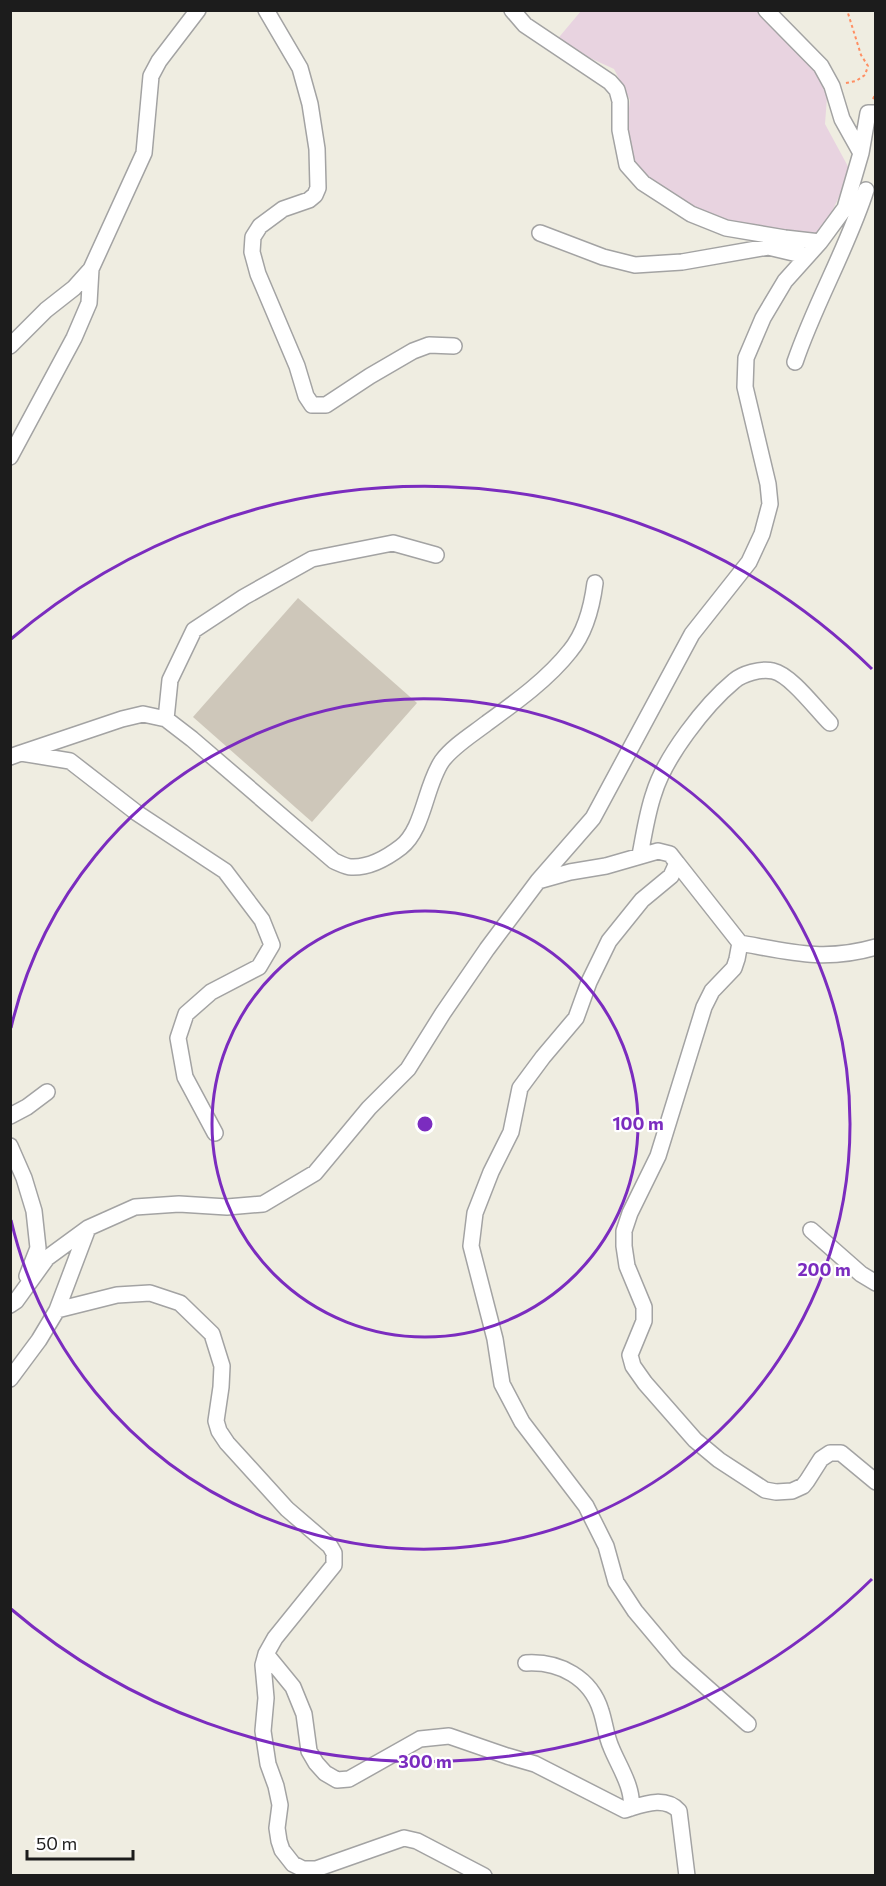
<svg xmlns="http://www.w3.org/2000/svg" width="886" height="1886" viewBox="0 0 886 1886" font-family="Commissioner,sans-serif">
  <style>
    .industrial { fill: #e8d3e0 }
    .building { fill: #cec7ba }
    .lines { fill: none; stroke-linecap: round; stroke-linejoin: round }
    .minor-casing { stroke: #a3a3a3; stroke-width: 18 }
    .path { stroke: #ff8e62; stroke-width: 2; stroke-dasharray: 3 3; stroke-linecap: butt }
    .minor { stroke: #fff; stroke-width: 15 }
    .ring { fill: none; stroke: #7b2cbf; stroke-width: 3 }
    .centre { fill: #7b2cbf; stroke: #fff; stroke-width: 3 }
    .ring-label { font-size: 18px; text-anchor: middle; font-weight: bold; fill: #7b2cbf; stroke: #fff; stroke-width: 4.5; stroke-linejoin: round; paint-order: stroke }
  </style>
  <rect width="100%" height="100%" fill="#efede1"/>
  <path class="industrial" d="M581,11H761L828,84L825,124L851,172L824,228L807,243L706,220L632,174L624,151L630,100L614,69L555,42Z"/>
  <path class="building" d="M298,598L417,703L312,822L193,717Z"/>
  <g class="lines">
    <defs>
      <path id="minor" d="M266,10L300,68L310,104L317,149L318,188L315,195L309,200L283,209L260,226L253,237L252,252L258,274L297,366L306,396L312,405H326L370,376L413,351L429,345L454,346
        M512,10L525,25L610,82L617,90L620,101V130L627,165L643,183L691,214L726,228L785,238L820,242
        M766,10L821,66L832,86L842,119L861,153
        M540,233L603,257L635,265L682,262L768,247L806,256
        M10,346L46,310L74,288L91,269L144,153L151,76L159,61L198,10
        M795,362C815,303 847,249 866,190
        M10,457L74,338L89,303L91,269
        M166,719L170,680L194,630L244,597L312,559L393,543L436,555
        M21,753L122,719L143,714L166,719L192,739L334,861C339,863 346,867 351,867C369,868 388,857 401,847C424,829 425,786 442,761C453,746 473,734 487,723C516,702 548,679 570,651C585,633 592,606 595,583
        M10,757L21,753L70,761L137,813L225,871L262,920L272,945L259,967L211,992L186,1014L178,1038L185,1077L215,1133
        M640,855C644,835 647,813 654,793C665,757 705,705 734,681C742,674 761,668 773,671C791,675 816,709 830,723
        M677,863L740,943C790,952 824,962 876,947
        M538,881L570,872L606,866L658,851L670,854L677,863L671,876L642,900L609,941L589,982L576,1018L543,1057L520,1088L511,1132L491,1172L475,1213L471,1246L495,1339L502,1384L522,1422L586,1506L606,1546L616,1582L635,1611L677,1661L748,1724
        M740,943L737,959L734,968L712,991L704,1007L658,1156L630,1213L624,1231V1246L627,1266L644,1307V1321L630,1355L633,1366L645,1383L695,1440L719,1460L765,1490L776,1492L792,1491L803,1486L807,1481L821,1459L830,1453H841L876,1482
        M10,1116L27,1107L47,1092
        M10,1146L24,1178L34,1211L38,1248L27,1276
        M811,1230L861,1274L876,1283
        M10,1305L16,1301L47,1258L88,1228L135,1207L179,1204L227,1207L263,1204L315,1173L369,1108L408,1069L443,1013L487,949L538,881L593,818L692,634L749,562L762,534L770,504L768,484L745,387L746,358L763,318L785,281L820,242L845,208L861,153L868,113H876
        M57,1310L117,1295L150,1293L180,1303L212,1334L222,1366L221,1387L216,1421L219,1431L227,1443L287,1509L330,1546L334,1553V1565L275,1638L266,1654L263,1665L266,1698L263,1731L268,1764L276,1786L280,1805L277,1828L279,1841L282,1850L293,1864L303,1869H316L404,1838L417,1841L484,1876
        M10,1379L39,1340L57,1310L88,1228
        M266,1654L293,1687L304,1714L309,1751L316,1763L325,1773L337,1780L349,1779L420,1739L449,1736L507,1756L535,1764L625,1810L631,1808C634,1788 618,1765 611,1747C606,1736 605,1723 601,1711C591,1678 560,1661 526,1663
        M631,1808C647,1803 666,1797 679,1811L687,1876"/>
    </defs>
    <use href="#minor" class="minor-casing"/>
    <path class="path" d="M846,83L856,81L865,75L868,66L861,55L847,10
      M873,99L876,93"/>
    <use href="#minor" class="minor"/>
  </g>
  <g class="ring">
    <circle cx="425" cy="1124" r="213"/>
    <path d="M11 1028A425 425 0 1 1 11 1220"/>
    <path d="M872 1579A638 638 0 0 1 11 1609M11 639A638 638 0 0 1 872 669"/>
  </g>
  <circle cx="425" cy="1124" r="9" class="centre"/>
  <g class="ring-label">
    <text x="638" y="1130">100 m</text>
    <text x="824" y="1276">200 m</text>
    <text x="425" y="1768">300 m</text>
  </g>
  <rect width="886" height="1886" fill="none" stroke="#1c1c1c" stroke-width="24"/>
  <path d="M27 1850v9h106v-9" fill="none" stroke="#1c1c1c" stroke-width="3"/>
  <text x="36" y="1850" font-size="18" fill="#1c1c1c" stroke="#ffffff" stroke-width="4.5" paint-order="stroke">50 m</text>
</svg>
